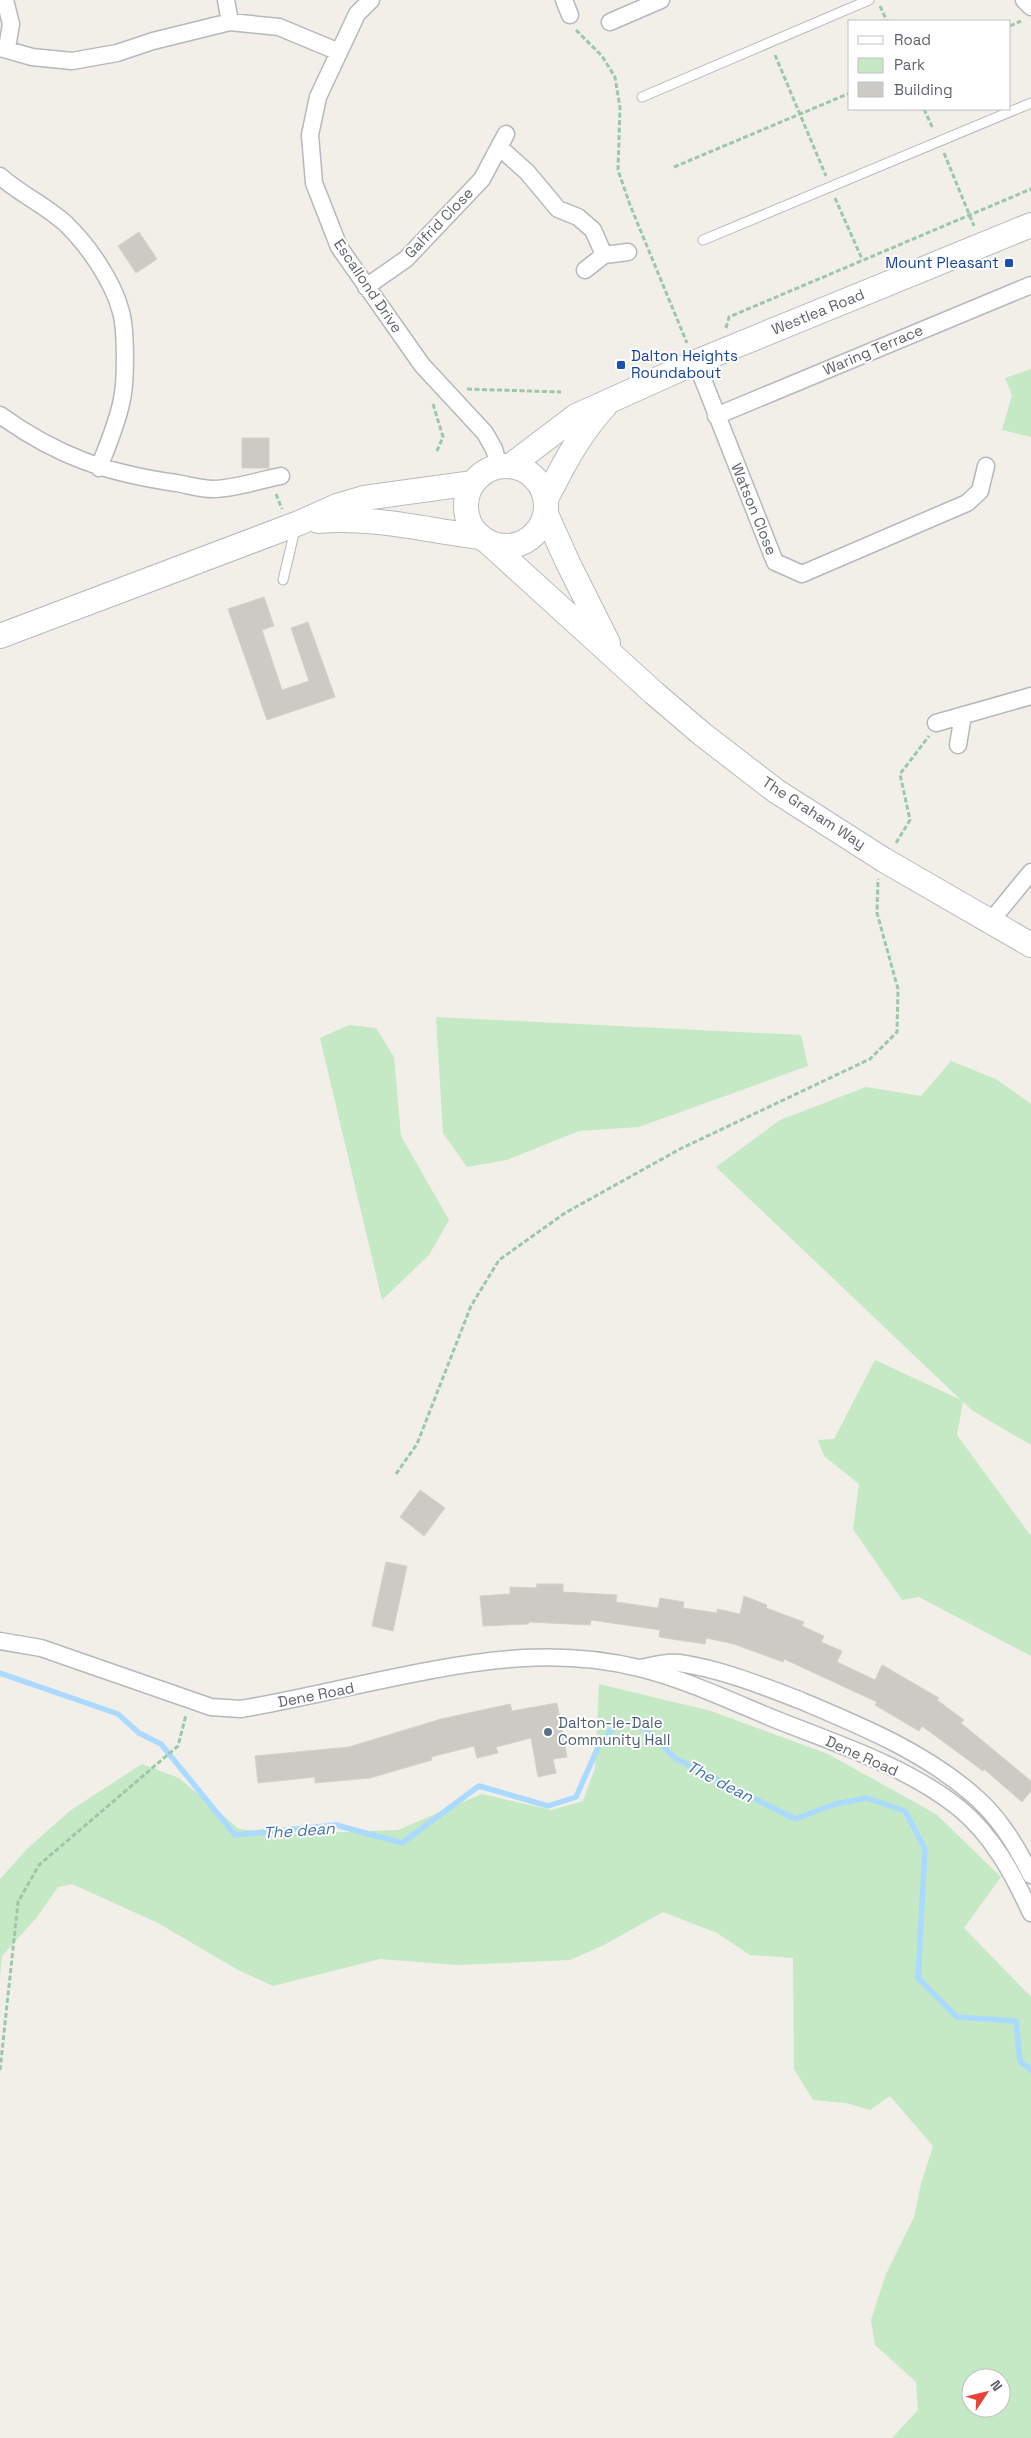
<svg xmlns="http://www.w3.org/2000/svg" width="1031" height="2438" viewBox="0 0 1031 2438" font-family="'Space Grotesk',sans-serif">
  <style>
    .green { fill: #c5e8c5; fill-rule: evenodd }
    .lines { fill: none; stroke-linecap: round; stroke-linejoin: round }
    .stream { stroke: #aadaff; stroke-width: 5.5 }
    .building { fill: #cccac5; stroke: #d6d1c6 }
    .lane-casing { stroke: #b5b8bc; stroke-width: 11 }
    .street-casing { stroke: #b5b8bc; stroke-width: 19 }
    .secondary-casing { stroke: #b6babf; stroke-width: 26 }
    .path { stroke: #9cc7a9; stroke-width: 3; stroke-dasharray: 5 2.5; stroke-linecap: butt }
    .lane { stroke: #fff; stroke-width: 9 }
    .street { stroke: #fff; stroke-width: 16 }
    .secondary { stroke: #fff; stroke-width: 24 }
    .transit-dot { fill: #1a4fb4; stroke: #fff; stroke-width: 2 }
    .service-dot { fill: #5c6f8a; stroke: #fff; stroke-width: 2 }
    .labels { text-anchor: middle; stroke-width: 4; stroke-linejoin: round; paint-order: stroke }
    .street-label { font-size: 15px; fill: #5f6368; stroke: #fff }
    .transit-label { font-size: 15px; fill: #164399; stroke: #fff; text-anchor: end }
    .service-label { font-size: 15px; fill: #4e5e75; stroke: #fff; text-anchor: start }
    .water-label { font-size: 16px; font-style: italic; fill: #4174aa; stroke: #fff }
  </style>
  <rect width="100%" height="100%" fill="#f1efe8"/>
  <path class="green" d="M1031,369V437L1002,430L1012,395L1005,378Z
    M436,1017L801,1035L808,1066L639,1127L579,1131L507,1160L467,1167L443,1133Z
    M349,1025L376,1028L394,1057L401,1136L449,1220L429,1255L382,1300L320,1038Z
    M951,1061L996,1079L1031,1104V1445L973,1411L963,1402L957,1435L1031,1536V1656L919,1597L902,1600L853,1529L859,1484L824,1456L818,1440L834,1439L875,1360L961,1400L716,1167L780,1120L866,1087L921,1096Z
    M599,1684L711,1711L828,1754L936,1814L1001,1877L964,1928L1031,1997V2438H892L918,2410L916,2382L875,2345L871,2320L886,2274L914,2217L921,2184L933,2146L890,2096L870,2110L846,2103L813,2100L794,2069L793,1958L750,1955L717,1933L663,1912L604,1945L570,1960L457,1965L380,1959L273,1986L238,1970L158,1923L72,1884L58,1887L37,1917L2,1956L0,1976V1879L28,1848L71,1810L142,1764L179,1778L239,1829L285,1834L398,1830L482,1794L551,1810L583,1801L595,1768ZM971,2378H1001V2408H971Z"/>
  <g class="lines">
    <path class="stream" d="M0,1673L118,1714L139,1733L161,1744L235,1835L336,1825L402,1843L479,1786L548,1806L576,1797L599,1745L619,1721L646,1729L675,1758L795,1819L835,1804L867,1798L905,1811L925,1849L918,1978L957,2017L1016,2021L1020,2061L1031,2070"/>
  </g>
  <path class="building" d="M139,232L157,259L136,273L118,246Z
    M242,438H269V468H242Z
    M264,597L274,626L262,630L282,690L309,681L291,628L308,622L335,697L267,720L228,609Z
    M420,1490L445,1508L424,1536L400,1517Z
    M386,1562L407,1566L393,1631L372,1626Z
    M537,1584H563V1592L617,1595L616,1602L658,1608L660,1598L684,1602L683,1608L717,1613V1609L740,1614L744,1596L767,1605L766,1608L804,1622L802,1626L824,1636L821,1642L842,1651L837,1662L875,1680L882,1665L939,1698L937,1700L964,1720L961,1723L1031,1781V1791L1022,1802L984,1769L983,1771L922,1726L919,1731L875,1705L877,1702L784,1659L783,1662L734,1644L706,1638L705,1644L678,1640L659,1637L660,1630L591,1620L590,1625L529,1622L528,1624L483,1626L480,1596L510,1594V1587L536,1588Z
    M557,1703L567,1757L553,1759L556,1773L538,1777L531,1738L496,1747L498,1753L477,1758L474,1746L431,1757L432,1760L370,1778L315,1783V1777L258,1783L255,1756L349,1747L441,1719L510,1704L512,1711Z"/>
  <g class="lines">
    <defs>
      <path id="lane" d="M642,97L869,0
        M703,240L1031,103
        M283,580L293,538L294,526"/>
      <path id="street" d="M5,0L11,24L7,48
        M226,0L230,22
        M371,0L357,14L318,97L310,135L314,183L339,247L422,365L485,433L494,449L499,466
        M564,0L570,15
        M1024,0L1031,7
        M610,22L661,0
        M0,48L32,57L72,61L117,53L153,41L230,22L279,27L339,52
        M499,147L527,172L558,209L578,217L593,230L604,255
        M0,176C20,194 45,205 65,223C88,245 113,281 121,312C126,329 126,381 122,399C118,422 107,446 99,468
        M585,270L604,255L628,252
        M366,287L406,259L482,179L506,134
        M696,362L775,562L802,574L967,503L980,491L986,466
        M0,415C57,456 106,473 176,483C188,485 201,489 213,489C235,489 259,480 281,476
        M716,416L1031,285
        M936,723L1031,696
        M958,745L963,715
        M990,922L1031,872
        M0,1641L41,1648L211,1707L241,1709C334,1693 431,1664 524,1658C562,1656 602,1659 639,1668C684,1679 729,1700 772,1718C834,1743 905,1765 959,1808C993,1836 1013,1874 1031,1913
        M641,1668C654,1665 666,1662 679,1663C721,1669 763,1686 802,1701C861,1726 922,1751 971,1793C998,1815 1016,1845 1031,1875"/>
      <path id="secondary" d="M466 506a40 40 0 1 1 80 0a40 40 0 1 1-80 0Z
        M510,466L576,416L696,362L1031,225
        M546,499C563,466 579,434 605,406
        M546,514L567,561L608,643
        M318,521C373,516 425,530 480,537
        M489,543L654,693L702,734L776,791L884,860L1031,945
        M0,636L299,523L337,506L364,498L473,483"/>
    </defs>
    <use href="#lane" class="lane-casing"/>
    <use href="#street" class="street-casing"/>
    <use href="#secondary" class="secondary-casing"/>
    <path class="path" d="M880,6L887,21
      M1010,26L1021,21
      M576,30L602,56L615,77L620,108L618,170L630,205L687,343
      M775,55L826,176
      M924,109L933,129
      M944,153L974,226
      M674,167L850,93
      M835,198L862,259
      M726,328L729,317L1031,189
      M467,389L561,392
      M433,404L443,437L436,453
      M276,494L282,509
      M896,843L910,820L900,774L929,736
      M396,1474L417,1444L471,1306L499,1260L565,1213L680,1149L870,1059L897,1032L898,989L877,913L878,879
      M0,2070L18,1902L39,1865L178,1746L186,1715"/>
    <use href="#lane" class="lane"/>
    <use href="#street" class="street"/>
    <use href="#secondary" class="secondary"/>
  </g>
  <g class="transit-dot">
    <rect x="1004" y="258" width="10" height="10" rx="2.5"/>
    <rect x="616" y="360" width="10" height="10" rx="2.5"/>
  </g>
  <circle class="service-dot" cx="548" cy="1732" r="5"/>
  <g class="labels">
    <g class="street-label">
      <text transform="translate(439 223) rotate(-46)" y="5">Galfrid Close</text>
      <text transform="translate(368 286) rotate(56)" y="5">Escallond Drive</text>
      <text transform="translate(818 312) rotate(-22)" y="5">Westlea Road</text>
      <text transform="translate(873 350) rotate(-23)" y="5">Waring Terrace</text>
      <text transform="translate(754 509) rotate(68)" y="5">Watson Close</text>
      <text transform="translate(814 813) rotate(33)" y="5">The Graham Way</text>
      <text transform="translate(316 1695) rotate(-11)" y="5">Dene Road</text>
      <text transform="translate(862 1756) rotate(24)" y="5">Dene Road</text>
    </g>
    <g class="transit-label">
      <text x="999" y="268">Mount Pleasant</text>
      <text x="631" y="361" text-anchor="start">Dalton Heights<tspan x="631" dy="17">Roundabout</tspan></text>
    </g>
    <g class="service-label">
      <text x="558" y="1728">Dalton-le-Dale<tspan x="558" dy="17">Community Hall</tspan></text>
    </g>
    <g class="water-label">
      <text transform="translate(720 1781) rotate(27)" y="6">The dean</text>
      <text transform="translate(299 1830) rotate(-4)" y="6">The dean</text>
    </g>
  </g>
  <rect x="848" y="20" width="162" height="90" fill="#ffffff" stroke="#bfc1c3"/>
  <rect x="858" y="36" width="25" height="8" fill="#ffffff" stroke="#bfc1c3"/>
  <text x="894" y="45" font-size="15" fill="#5f6368">Road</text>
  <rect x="858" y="58" width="25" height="15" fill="#c5e8c5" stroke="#bfc1c3"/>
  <text x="894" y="70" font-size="15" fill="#5f6368">Park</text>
  <rect x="858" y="82" width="25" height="15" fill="#cccac5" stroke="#bfc1c3"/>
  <text x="894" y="95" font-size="15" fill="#5f6368">Building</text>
  <g transform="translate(986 2393) rotate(55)"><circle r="24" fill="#ffffff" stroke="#bfc1c3"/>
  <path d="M0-4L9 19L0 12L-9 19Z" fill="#ea4335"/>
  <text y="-8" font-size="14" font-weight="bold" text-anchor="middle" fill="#5f6368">N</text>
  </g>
</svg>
